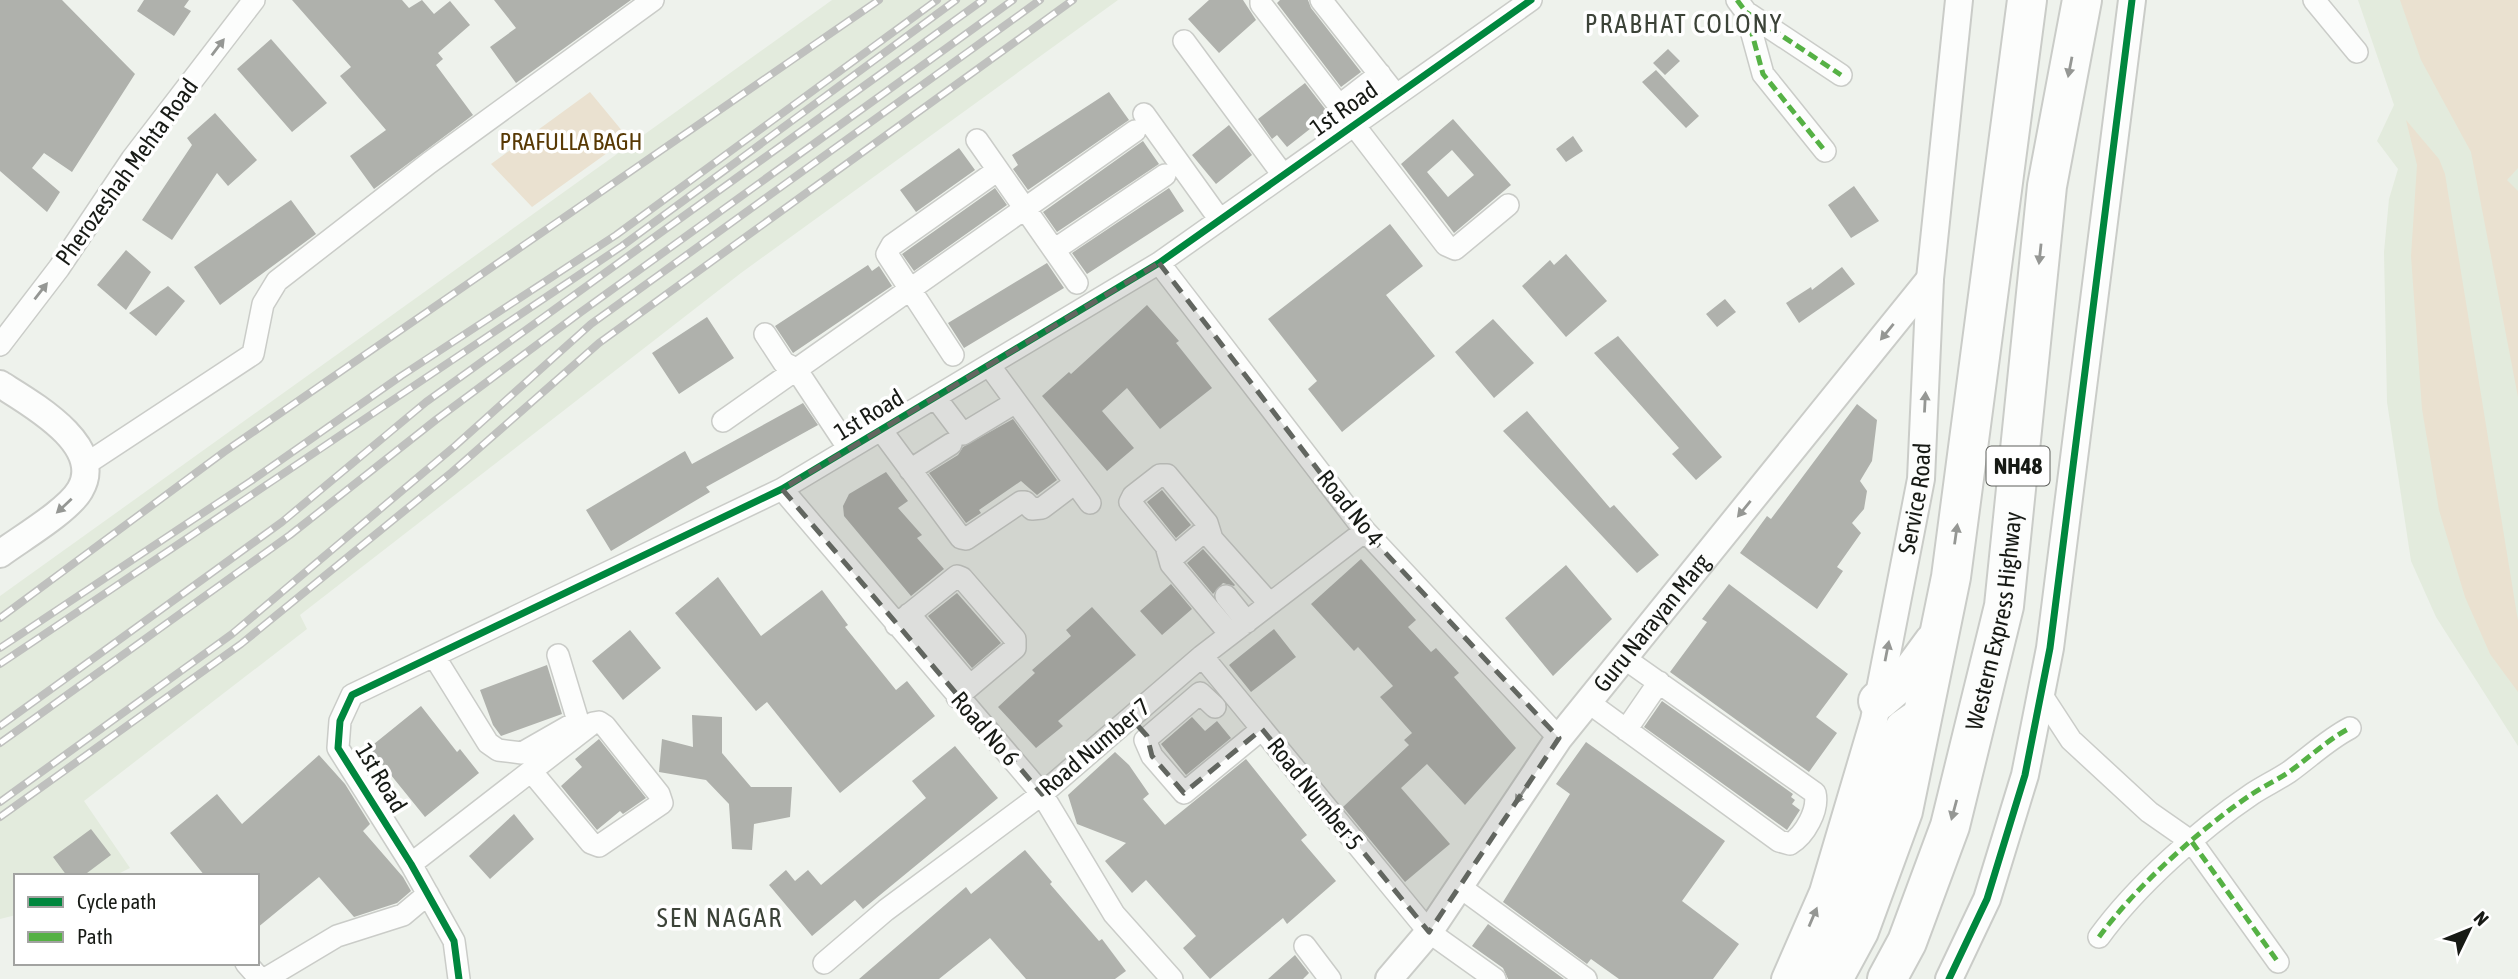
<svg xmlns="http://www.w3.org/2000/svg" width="2518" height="979" viewBox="0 0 2518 979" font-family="'Asap Condensed',sans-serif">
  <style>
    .built { fill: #e3ebdd }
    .green { fill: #eae1d0 }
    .building { fill: #afb1ac; fill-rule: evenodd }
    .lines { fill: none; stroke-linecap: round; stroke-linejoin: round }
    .minor-casing { stroke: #caccc8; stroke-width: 24 }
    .tertiary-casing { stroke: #caccc8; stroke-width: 30 }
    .trunk-casing { stroke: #caccc8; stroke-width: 38 }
    .motorway-casing { stroke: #caccc8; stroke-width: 42 }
    .minor { stroke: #fcfdfc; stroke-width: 21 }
    .tertiary { stroke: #fcfdfc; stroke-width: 26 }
    .trunk { stroke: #fcfdfc; stroke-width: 35 }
    .motorway { stroke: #fcfdfc; stroke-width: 38 }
    .rail-casing { stroke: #bfc0be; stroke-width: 8 }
    .rail { stroke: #fff; stroke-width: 5; stroke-dasharray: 16; stroke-linecap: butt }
    .quiet { stroke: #55b144; stroke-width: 5; stroke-dasharray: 10 5; stroke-linecap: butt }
    .cycleway-casing { stroke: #fff; stroke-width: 11 }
    .cycleway { stroke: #00873e; stroke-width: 7 }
    .oneway { fill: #959794 }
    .marked { fill: #626660; fill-opacity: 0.2; stroke: #626660; stroke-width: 5; stroke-dasharray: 14 9; stroke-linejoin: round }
    .labels { text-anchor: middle; stroke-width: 7; stroke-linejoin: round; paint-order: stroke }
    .shield { fill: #fff; stroke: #5d5f5b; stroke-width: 2 }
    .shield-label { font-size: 23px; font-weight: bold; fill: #171a15 }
    .street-label { font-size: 24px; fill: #171a15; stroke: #fff }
    .park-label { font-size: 24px; fill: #583904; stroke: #fff }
    .neighbourhood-label { font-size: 26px; letter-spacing: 2px; fill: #3c4338; stroke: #fff }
  </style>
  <rect width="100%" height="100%" fill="#eef2ec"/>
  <path class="built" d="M832,0H1118L741,273L300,615L307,629L84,801L130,868L114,876H16V915L0,919V596Z
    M2358,0H2518V746L2436,617L2411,561L2387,402L2384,252L2389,199L2398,169L2377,141L2394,105Z"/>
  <path class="green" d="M2400,0H2518V168L2507,180L2518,191V397L2471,152L2421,60Z
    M590,92L628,138L532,207L491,164Z
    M2406,120L2439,159L2445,174L2518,621V692L2490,654L2465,597L2439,510L2422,409L2411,256L2417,165Z"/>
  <path class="building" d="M0,0H62L135,74L72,172L44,153L32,168L60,192L47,212L0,171Z
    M144,0H189L184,7L191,11L174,36L137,11Z
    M292,0H402L409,8L422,0L434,14L450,1L470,25L438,53L443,59L436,65L473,115L374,189L350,156L386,130L340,76L351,67Z
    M494,0H631L516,83L490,47L516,28Z
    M1209,0H1243L1256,20L1219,53L1188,19Z
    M1280,0H1308L1311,8L1361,72L1341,87L1277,3Z
    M271,39L327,103L292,132L237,69Z
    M1668,49L1680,61L1665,75L1653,63Z
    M1656,70L1699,116L1686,128L1642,82Z
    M1305,83L1329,114L1287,147L1277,135L1272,139L1258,119Z
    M1109,92L1129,120L1028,190L1013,169L1018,165L1012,155Z
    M215,113L257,160L228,186L217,173L172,240L142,220L192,145L187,138Z
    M1453,119L1511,185L1454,233L1401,164ZM1452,150L1474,175L1448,197L1427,172Z
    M1229,125L1252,155L1216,184L1192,155Z
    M1573,136L1583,151L1566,162L1556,149Z
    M1143,141L1159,164L1057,232L1043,212Z
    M959,148L975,170L916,212L900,190Z
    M1854,186L1879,221L1851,238L1828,205Z
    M995,188L1007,205L914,271L902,254Z
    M1169,188L1184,211L1087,274L1072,253Z
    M291,200L316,234L220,305L194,267Z
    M1390,224L1423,266L1386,295L1435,356L1342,432L1308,389L1317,381L1268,319Z
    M126,250L151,272L126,310L97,285Z
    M1566,254L1607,301L1566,337L1522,286L1550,260L1554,265Z
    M1047,263L1064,288L964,348L948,323Z
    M868,265L872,271L879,266L892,286L793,353L775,326Z
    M1842,267L1855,284L1799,323L1786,303L1811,287L1812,290Z
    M168,286L185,301L156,336L129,313Z
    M1725,299L1736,312L1717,327L1706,314Z
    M1147,305L1179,341L1176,343L1212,388L1160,429L1127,388L1102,411L1134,448L1107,471L1042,396L1069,372L1071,374Z
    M707,317L734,358L679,394L652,353Z
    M1493,319L1534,363L1494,398L1455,352Z
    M1618,336L1722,457L1696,480L1672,454L1679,448L1594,353Z
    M803,403L818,425L706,487L710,492L611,551L586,510L685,451L692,464Z
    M1857,404L1877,420L1872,461L1860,481L1867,491L1864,509L1852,523L1861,533L1837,567L1843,571L1817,609L1740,553L1767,516L1771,519Z
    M1527,411L1610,508L1614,505L1659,555L1637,573L1503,431Z
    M1013,419L1057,480L1037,495L1021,481L979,510L981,513L966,523L929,473L958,455L963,447Z
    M886,472L908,501L898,508L922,535L917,538L944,569L911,596L844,516L843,506L849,494Z
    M1162,490L1191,525L1176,538L1147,502Z
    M1203,549L1235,585L1234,586L1223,583L1213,594L1187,563Z
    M1361,559L1416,620L1408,627L1431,652L1436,648L1459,673L1454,677L1516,748L1465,805L1427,764L1401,788L1450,844L1405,882L1343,807L1409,745L1404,740L1412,733L1380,697L1393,686L1358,647L1354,651L1311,604Z
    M1566,565L1612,619L1553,676L1505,618Z
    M718,577L761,636L822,590L848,625L845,627L896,690L907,681L935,716L840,793L767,702L756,711L675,613Z
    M1171,584L1192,609L1162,635L1140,611Z
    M1729,584L1848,674L1816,717L1837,733L1809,772L1670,672L1707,622L1702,619Z
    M957,593L1001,643L972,668L928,616Z
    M1092,607L1136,655L1058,721L1063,726L1036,748L998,707L1035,673L1032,670L1071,636L1066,630Z
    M1274,629L1296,657L1251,692L1229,665Z
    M630,630L661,668L623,700L592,661Z
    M547,665L562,714L501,736L493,725L480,690Z
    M1662,701L1793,794L1791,797L1795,800L1792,804L1800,810L1787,830L1644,727Z
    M421,706L457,752L460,749L479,773L425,817L369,748Z
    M692,715L722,717V753L751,787H792L790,817L754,824L752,850L732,849L729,804L706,780L659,772L662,739L693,747Z
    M1192,717L1205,731L1217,721L1231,738L1186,775L1161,744Z
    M599,739L646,798L623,814L620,811L597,830L561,786L582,767L575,759Z
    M1586,742L1725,841L1682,901L1739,944L1713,979H1619L1591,959L1587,964L1503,902L1570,794L1556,784Z
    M955,746L998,798L863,909L855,900L812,936L769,885L786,870L795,881L808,870L821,885L926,798L912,781Z
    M1115,752L1129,765L1149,794L1143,799L1165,825L1246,759L1307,835L1301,840L1336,881L1287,924L1283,918L1210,979L1183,948L1196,936L1146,880L1132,893L1105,861L1126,843L1077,824L1068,795Z
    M319,755L345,784L370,824L363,831L403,877L411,891L397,903L354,917L319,877L257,928V876H205L170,833L217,794L242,824Z
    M514,814L534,839L490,879L469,856Z
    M91,829L111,855L83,876H67L53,857Z
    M1025,850L1052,882L1050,884L1099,941L1102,939L1126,971L1115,979H1026L990,938L939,979H859L966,887L971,894Z
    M1488,924L1564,979H1508L1503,968L1472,946Z
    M1295,955L1309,973L1303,979H1268Z"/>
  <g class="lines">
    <defs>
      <path id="minor" d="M1261,0V4L1446,245L1455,249L1508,205
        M1321,0L1396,95
        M1737,0L1746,12L1841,75
        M2314,0L2357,52
        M1746,12L1763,74L1825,151
        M1184,41L1283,175
        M1340,105L1380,74
        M1144,114L1220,220
        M977,140L1077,283
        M1054,250L1165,175
        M1159,263L1365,531L1559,738
        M765,334L784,363L796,369L849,449
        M0,345L59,268L132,159L254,0
        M953,355L887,254L892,245L998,170
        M989,365L1090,503
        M935,397L963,434L1016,402
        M723,421L1135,131
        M881,430L961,538L966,539L1021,502H1025L1032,509L1042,508L1075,483
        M83,466L253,354L263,304L277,281L429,163L653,0
        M910,470L951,444
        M782,489L1042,794L1114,914L1172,979
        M1170,560L1208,528
        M1226,596L1247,622
        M909,614L970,686
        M896,625L957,576L962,578L1015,639V648L957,697
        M1230,634L1171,564L1166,546L1130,502L1133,496L1160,475H1167L1207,523L1212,539L1270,604
        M434,656L488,743L498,750L522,753L578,721L558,655
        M1202,656L1429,932L1495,979
        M2041,694L2071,740L2149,812L2192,842L2278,962
        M1588,702L1779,841L1790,844C1805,835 1819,810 1815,793L1624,658
        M1215,707L1200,693L1145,740L1152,756L1184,793L1262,729
        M1626,730L1659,682
        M411,864L593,723L599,722L605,726L659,794L662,803L599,846L591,843L531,771
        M1460,887L1586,979
        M2099,937C2136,886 2200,829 2252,794C2264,786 2277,780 2289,772C2310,757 2327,740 2350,728
        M1305,946L1330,979
        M246,963L260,979
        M824,963L886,910L1042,794L1202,656L1365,531
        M265,979L337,936L403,915L428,894
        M459,979L454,941L411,864L338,748L340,721L352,695L782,489L1159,263L1531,0"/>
      <g id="tertiary">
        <path d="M0,384C28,402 107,445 80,490C68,511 20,539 0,554"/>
        <path id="s1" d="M1389,979L1429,932L1559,738L1930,279"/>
        <path id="s2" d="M1785,979L1823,892L1874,720L1921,479L1930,279L1959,0"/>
        <path d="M1949,979L1987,899L2025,775L2050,648L2132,0"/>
      </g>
      <path id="trunk" d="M1811,979L1870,837L1894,746L1903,728L1923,714"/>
      <g id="motorway">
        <path d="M1878,701L1912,672L1934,642"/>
        <path d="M1833,979L1859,931L1903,811L1951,577L2027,0"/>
        <path id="s3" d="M1887,979L1907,942L1950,826L2004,606L2047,186L2082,0"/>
      </g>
    </defs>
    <use href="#minor" class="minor-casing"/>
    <use href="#tertiary" class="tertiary-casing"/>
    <use href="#trunk" class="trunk-casing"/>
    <use href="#motorway" class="motorway-casing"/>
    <use href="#minor" class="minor"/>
    <use href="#tertiary" class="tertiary"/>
    <use href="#trunk" class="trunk"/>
    <use href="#motorway" class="motorway"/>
    <defs>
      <path id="rail" d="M0,618L224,452L879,0
        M0,648L251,481L401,376L616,235L937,0
        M0,664L622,246L956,0
        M0,726L282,522L426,402L983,0
        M0,743L290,535L437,419L581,312L1013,0
        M0,802L232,634L455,446L591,324L1040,0
        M0,817L241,644L452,472L599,343L1073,0"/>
    </defs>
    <use href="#rail" class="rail-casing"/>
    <use href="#rail" class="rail"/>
    <path class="quiet" d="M1737,0L1746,12L1841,75
      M1746,12L1763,74L1825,151
      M2192,842L2278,962
      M2099,937C2136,886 2200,829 2252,794C2264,786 2277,780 2289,772C2310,757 2327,740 2350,728"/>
    <defs>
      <path id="cycleway" d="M459,979L454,941L411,864L338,748L340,721L352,695L782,489L1159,263L1531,0
        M1949,979L1987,899L2025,775L2050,648L2132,0"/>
    </defs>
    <use href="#cycleway" class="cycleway-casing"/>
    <use href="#cycleway" class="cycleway"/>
  </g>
  <defs><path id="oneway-solid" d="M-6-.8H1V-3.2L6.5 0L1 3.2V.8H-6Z" transform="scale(1.75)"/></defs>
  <g class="oneway">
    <use href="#oneway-solid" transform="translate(218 47) rotate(-53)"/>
    <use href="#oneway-solid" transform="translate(2070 67) rotate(101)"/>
    <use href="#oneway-solid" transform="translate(2040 254) rotate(96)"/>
    <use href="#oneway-solid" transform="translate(41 291) rotate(-52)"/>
    <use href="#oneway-solid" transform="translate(1887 332) rotate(129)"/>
    <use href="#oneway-solid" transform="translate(1925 402) rotate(-87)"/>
    <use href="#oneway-solid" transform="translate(64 506) rotate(137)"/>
    <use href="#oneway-solid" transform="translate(1744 509) rotate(129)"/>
    <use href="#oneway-solid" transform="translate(1956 534) rotate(-82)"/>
    <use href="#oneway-solid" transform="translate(1887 651) rotate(-79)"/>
    <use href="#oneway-solid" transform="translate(1521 795) rotate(124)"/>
    <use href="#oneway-solid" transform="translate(1954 810) rotate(105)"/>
    <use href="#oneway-solid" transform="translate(1813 917) rotate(-67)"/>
  </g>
  <path class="marked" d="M1159,263L1365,531L1559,738L1429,932L1262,729L1184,793L1152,756L1147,736L1130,717L1042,794L782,489Z"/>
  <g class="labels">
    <rect class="shield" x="1986.5" y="446.5" width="63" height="39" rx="5"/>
    <g class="shield-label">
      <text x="2018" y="474">NH48</text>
    </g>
    <g class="street-label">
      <text transform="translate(1344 109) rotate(-35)" y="8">1st Road</text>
      <text transform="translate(127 172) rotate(-54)" y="8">Pherozeshah Mehta Road</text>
      <text transform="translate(869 415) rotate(-31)" y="8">1st Road</text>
      <text dy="8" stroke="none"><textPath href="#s2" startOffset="500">Service Road</textPath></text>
      <text transform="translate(1350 508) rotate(51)" y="8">Road No 4</text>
      <text dy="8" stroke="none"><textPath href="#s3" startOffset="376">Western Express Highway</textPath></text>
      <text dy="8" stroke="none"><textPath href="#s1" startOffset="443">Guru Narayan Marg</textPath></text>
      <text transform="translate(985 729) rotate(49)" y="8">Road No 6</text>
      <text transform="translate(1095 747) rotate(-40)" y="8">Road Number 7</text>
      <text transform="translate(381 778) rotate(59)" y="8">1st Road</text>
      <text transform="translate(1315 794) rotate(51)" y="8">Road Number 5</text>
    </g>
    <g class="park-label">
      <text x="571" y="150">PRAFULLA BAGH</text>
    </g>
    <g class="neighbourhood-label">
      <text x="1684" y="33">PRABHAT COLONY</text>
      <text x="720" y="927">SEN NAGAR</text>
    </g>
  </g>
  <rect x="14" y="874" width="245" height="91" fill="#ffffff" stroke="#a2a3a1" stroke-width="2"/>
  <rect x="28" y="897" width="35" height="10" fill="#00873e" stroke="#a2a3a1" stroke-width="2"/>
  <text x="77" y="909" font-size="21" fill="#171a15">Cycle path</text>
  <rect x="28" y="932" width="35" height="10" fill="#55b144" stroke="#a2a3a1" stroke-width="2"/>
  <text x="77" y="944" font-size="21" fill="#171a15">Path</text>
  <g transform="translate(2469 930) rotate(47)" stroke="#ffffff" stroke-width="5" paint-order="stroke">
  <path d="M0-5L12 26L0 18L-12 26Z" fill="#171a15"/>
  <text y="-10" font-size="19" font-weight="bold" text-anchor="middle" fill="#171a15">N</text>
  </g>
</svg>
